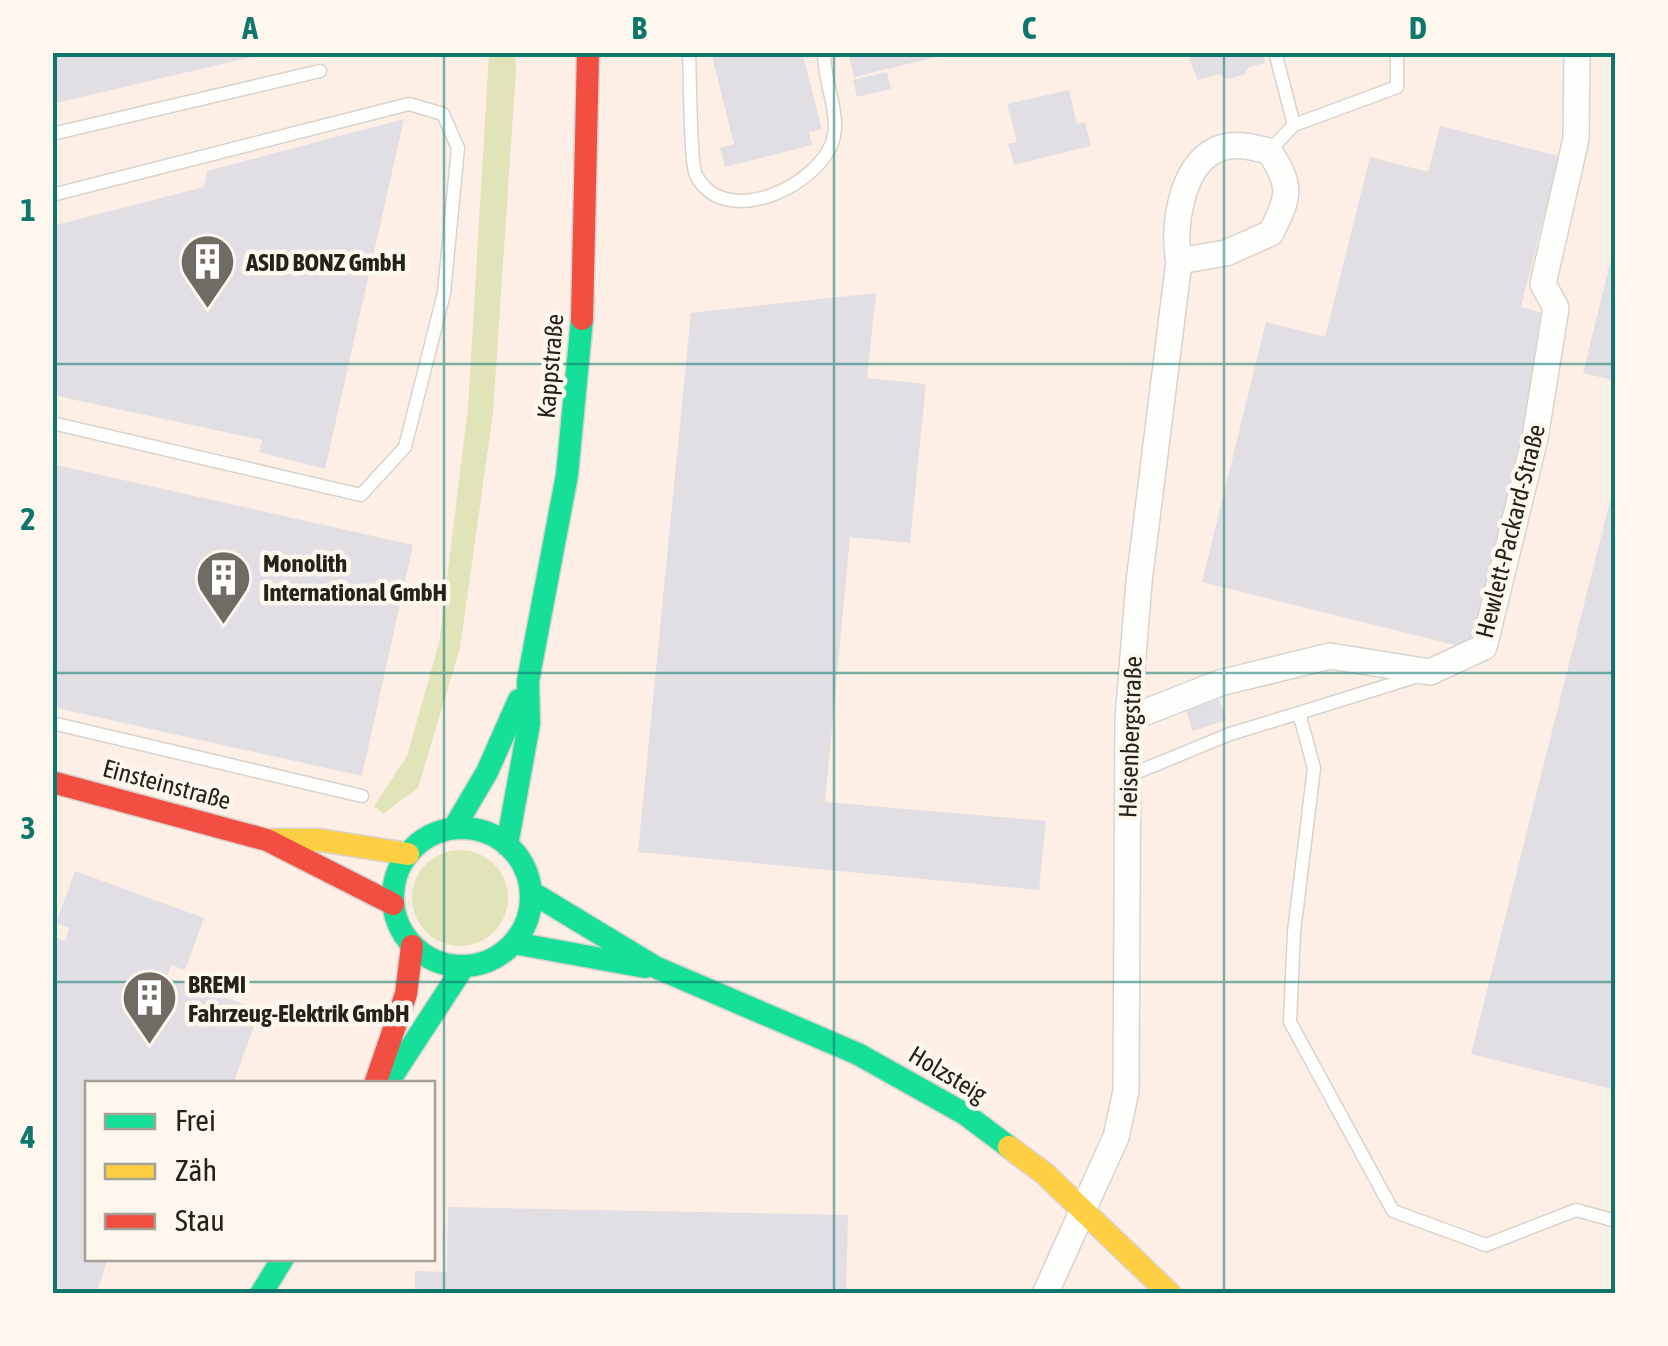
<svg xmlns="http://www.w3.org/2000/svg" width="1668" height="1346" viewBox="0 0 1668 1346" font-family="'Asap Condensed',sans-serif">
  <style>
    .industrial { fill: #fdefe5; fill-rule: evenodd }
    .green { fill: #e1e3b9 }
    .building { fill: #e1dfe3 }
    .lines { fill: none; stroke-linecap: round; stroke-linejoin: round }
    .lane-casing { stroke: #d8d3cd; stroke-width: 15 }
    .street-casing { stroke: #d8d3cd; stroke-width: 28 }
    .fast-casing { stroke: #d8d3cd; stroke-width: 25 }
    .slow-casing { stroke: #d8d3cd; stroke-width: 25 }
    .jam-casing { stroke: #d8d3cd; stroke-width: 25 }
    .lane { stroke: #fefefd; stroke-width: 12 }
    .street { stroke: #fefefd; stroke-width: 25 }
    .fast { stroke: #16e098; stroke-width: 22 }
    .slow { stroke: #ffcf43; stroke-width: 22 }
    .jam { stroke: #f24e42; stroke-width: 22 }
    .grid { fill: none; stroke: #0f766e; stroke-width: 2.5; stroke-opacity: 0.55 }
    .labels { text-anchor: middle; stroke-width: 9; stroke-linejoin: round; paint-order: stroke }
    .poi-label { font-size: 25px; font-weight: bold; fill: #262119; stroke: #fef7ee; text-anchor: start }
    .street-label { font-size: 25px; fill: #262119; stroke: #fef7ee }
    .neatline { fill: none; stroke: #0f766e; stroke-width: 4 }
    .grid-label { font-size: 32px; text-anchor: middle; font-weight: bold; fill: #0f766e }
  </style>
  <rect width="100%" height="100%" fill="#faf6f2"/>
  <path class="industrial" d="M52,53H1615V1293H53ZM88,1084H432V1258H88Z"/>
  <path class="green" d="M489,53H515L516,70L493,413L460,648L418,788L383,814L374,806L407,756L439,643L468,408Z
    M412 898a48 48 0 1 1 96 0a48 48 0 1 1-96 0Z"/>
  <path class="building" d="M52,52H264V54L52,104Z
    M711,52H802L822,129L809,132L812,145L725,167L720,148L734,144Z
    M848,52H949V54L854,77Z
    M1193,52H1263L1265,63L1249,67L1244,75L1227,79L1219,74L1198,80L1189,59Z
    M887,72L891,89L857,97L853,80Z
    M1069,90L1077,124L1085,122L1091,146L1014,165L1008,144L1017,142L1007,104Z
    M404,119L325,469L259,452L262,440L52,395V226L204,187L207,171Z
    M1440,126L1559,156L1521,307L1555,316L1471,649L1202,582L1266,322L1325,337L1370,157L1428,172Z
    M1614,247L1616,248V381L1583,373Z
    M876,293L867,378L926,384L910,543L850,537L825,802L1046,821L1039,890L638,852L691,313Z
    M52,464L413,545L362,776L52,707Z
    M1614,485L1616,486V1090L1471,1054Z
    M1219,699L1226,720L1193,731L1186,711Z
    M75,871L204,918L185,970L171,965L167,977L260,1010L233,1084H88V1258H108L96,1294H76L52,1285V936L65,941L69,928L56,923Z
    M448,1207L848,1215L846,1294H415V1271L447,1272Z"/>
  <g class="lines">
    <defs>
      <path id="lane" d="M689,52C690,72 690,164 696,175C725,232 824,184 834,136C839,111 823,78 824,52
        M1275,52L1294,125
        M52,134L320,71
        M1269,151L1294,125L1397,87V52
        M52,195L409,104L443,114L458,148L444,293L405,447L361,495L52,423
        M1299,713L1418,676
        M52,723L362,796
        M1128,776L1230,734L1299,713L1314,768L1294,932L1290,1022L1393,1211L1486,1245L1576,1210L1616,1221"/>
      <path id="street" d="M1128,719L1220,683L1330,656L1430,672L1484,647L1535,438L1556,308L1543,284L1576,139L1577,52
        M1045,1294L1116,1137L1126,1091L1128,719L1139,582L1179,261C1172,229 1181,168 1214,151C1232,141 1251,147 1269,151C1293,187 1289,196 1271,233L1226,253L1179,261"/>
      <path id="fast" d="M393 897a69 69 0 1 1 138 0a69 69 0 1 1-138 0Z
        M454,828L487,772L519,700
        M507,845L529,724L528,681L567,475L582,319
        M531,892L655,967L858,1054L965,1114L1009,1147
        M514,943L645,967
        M387,1084L464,966
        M261,1294L283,1258"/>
      <path id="slow" d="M270,840H319L408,854
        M1009,1147L1045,1174L1170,1294"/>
      <path id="jam" d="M582,319L588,52
        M52,782L267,840L393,904
        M375,1084L406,994L412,946"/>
    </defs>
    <use href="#lane" class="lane-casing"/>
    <use href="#street" class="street-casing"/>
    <use href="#fast" class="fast-casing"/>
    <use href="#slow" class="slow-casing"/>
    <use href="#jam" class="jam-casing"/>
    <use href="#lane" class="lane"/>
    <use href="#street" class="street"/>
    <use href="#fast" class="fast"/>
    <use href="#slow" class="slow"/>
    <use href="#jam" class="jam"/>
  </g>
  <path class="grid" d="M444,52V1294M834,52V1294M1224,52V1294M52,364H1616M52,673H1616M52,982H1616"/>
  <defs>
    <symbol id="building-pin" viewBox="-11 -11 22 30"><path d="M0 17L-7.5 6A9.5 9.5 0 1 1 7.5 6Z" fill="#706c65" stroke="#fef7ee"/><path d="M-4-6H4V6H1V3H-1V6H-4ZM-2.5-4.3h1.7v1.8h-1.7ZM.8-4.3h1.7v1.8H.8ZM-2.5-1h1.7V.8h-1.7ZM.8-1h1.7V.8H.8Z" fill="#fff"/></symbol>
  </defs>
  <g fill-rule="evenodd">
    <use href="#building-pin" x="176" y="230" width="63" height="86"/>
    <use href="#building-pin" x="192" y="546" width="63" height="86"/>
    <use href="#building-pin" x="118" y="966" width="63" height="86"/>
  </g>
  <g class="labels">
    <g class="poi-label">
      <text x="246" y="271">ASID BONZ GmbH</text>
      <text x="263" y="572">Monolith<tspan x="263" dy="29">International GmbH</tspan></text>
      <text x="188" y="993">BREMI<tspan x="188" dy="29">Fahrzeug-Elektrik GmbH</tspan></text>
    </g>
    <g class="street-label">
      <text transform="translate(550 366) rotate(-85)" y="9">Kappstraße</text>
      <text transform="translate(1510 531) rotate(-76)" y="9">Hewlett-Packard-Straße</text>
      <text transform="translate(1130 737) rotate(-88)" y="9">Heisenbergstraße</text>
      <text transform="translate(167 784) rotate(15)" y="9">Einsteinstraße</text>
      <text transform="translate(948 1074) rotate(31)" y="9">Holzsteig</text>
    </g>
  </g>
  <rect width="1668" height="1346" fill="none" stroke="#fef7ee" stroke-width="110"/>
  <rect x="85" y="1081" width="350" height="180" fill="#fef7ee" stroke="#a8a199" stroke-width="2.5"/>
  <rect x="105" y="1114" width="50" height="15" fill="#16e098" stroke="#a8a199" stroke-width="2.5"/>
  <text x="175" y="1131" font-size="30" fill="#262119">Frei</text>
  <rect x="105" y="1164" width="50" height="15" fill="#ffcf43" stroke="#a8a199" stroke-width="2.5"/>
  <text x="175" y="1181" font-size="30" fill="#262119">Zäh</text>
  <rect x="105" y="1214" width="50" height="15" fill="#f24e42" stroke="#a8a199" stroke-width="2.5"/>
  <text x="175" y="1231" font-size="30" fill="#262119">Stau</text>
  <rect x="55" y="55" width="1558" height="1236" class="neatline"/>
  <g class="grid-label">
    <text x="250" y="39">A</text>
    <text x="639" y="39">B</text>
    <text x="1029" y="39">C</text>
    <text x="1418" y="39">D</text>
    <text x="28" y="221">1</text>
    <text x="28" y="530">2</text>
    <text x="28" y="839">3</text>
    <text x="28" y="1148">4</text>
  </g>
</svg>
